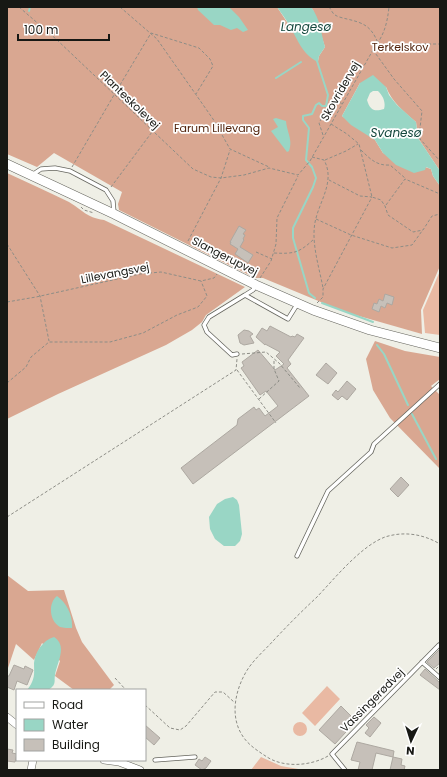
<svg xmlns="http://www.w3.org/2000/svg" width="447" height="777" viewBox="0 0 447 777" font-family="Poppins,sans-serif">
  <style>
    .green { fill: #e9b9a3 }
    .forest { fill: #d9a791 }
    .water { fill: #99d6c5; fill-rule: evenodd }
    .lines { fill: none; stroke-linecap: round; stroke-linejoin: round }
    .stream { stroke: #99d6c5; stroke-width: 2 }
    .building { fill: #c6c0b9; stroke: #ada8a1 }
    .lane-casing { stroke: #65655e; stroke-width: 5 }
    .street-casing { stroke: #65655e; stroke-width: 8 }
    .secondary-casing { stroke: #65655e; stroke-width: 10 }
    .path { stroke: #8d8d86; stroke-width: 1; stroke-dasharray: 3 2; stroke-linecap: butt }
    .lane { stroke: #fff; stroke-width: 3.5 }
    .street { stroke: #fff; stroke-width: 7 }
    .secondary { stroke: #fff; stroke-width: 9 }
    .labels { text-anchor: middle; stroke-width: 3.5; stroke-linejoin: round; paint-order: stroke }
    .park-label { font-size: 11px; fill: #51230c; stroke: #fff }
    .street-label { font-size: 11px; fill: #171814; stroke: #fff }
    .water-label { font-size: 12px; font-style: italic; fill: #14483d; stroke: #fff }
  </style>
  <rect width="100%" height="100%" fill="#efefe6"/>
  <path class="green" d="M440,271V335L425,333L423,310Z
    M327,686L340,699L315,726L302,713Z
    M293 729a7 7 0 1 1 14 0a7 7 0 1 1-14 0Z
    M261,757L281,766L304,770H251Z"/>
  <path class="forest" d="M7,7H277L289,25L318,61L319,56L325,47L313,10L311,7H440V171L418,138L416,122C403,111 392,102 386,87L360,83L342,116L375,140L383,153L431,169L433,176L440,186V266L421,310L422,334L345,312L263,278H255L119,210L118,204L122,192L54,153L37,167L7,154Z
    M7,173C28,183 49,192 69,202C84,211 85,217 104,220L245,287L206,315L202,322L192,330L166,345L58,394L7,419Z
    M375,341L405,351L440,357V379L431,386L440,395V469L390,418L373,390L366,359Z
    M7,575L28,591L64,590L76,628L82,642L114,685L109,690H74L55,676L60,661L42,643L34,660L16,644L7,671Z"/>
  <path class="water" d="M197,7H229L239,17L248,30L243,32L237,28L231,30L220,25H214L198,10Z
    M277,7H311C320,18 321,33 325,47L319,56L318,62C302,54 298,40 289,25C286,19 281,13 277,7Z
    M373,75L386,87L389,95L397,105L416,122L418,138L440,171V186L433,176L431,169L426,167L425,170L414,173L396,165L383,153L375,140L351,125L342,116L360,83ZM373,91H378C383,96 386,102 384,109C374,112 370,110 367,100L370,93Z
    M276,118L286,121C287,133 293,139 289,151L287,152L271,131L278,127L273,119Z
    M233,497L237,500L239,505L242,534L240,541L235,546H224L215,539L210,529L209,517L217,504L225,499Z
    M57,596C67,603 73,616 72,628C69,628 63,628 60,627C49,621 48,603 57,596Z
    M54,637C68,646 57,662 55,675C54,680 56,683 52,687C47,693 34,690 27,690C29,687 31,685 32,682C35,676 34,670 34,663C35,652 43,640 54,637Z"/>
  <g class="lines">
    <path class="stream" d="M29,11L30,7
      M276,78L301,62
      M315,298L309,293L293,238V228L313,187L316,178L312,167L306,160L309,128L303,120V116L312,114L316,105L319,103L322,106H326L328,95L317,61
      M322,303L373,322
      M377,345L384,354L408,405
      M412,414L436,459"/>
  </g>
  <path class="building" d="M239,226L246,230L243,234L245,235L243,239L244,240L240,247L253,255L248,263L235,254L238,249L230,244L231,242H230Z
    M385,294L394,297L392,305L387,303L385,308L381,306L379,312L372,309L374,303L377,304L379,299L383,301Z
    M270,326L291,337L292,336L295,337L297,334L304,338L288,360L291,364L287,368L309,396L193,484L181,468L237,425L238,419L254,407L256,410L259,408L265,416L278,406L266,391L260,395L241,368L244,366L242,362L258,350L275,370L284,364L276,356L280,352L265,344V345L256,337L262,328L267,331Z
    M244,330L249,331L253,334L250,336L254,343L244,345L240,343L238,335Z
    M326,363L337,373L328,384L316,375Z
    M347,381L356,389L347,400L342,396L338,400L332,395L336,390L338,392Z
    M401,477L409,485L398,497L390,489Z
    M440,649V663L434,668L427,662Z
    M14,665L24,669L25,666L33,670L27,685L17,681L14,690L7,687V676H9Z
    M425,669L440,683V690L420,675Z
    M341,706L356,721L335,744L319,730Z
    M374,717L381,723L370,737L365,733L369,728L366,725Z
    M145,725L160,738L154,745L145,737Z
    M357,742L394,751L393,757L376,753L372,770H358L360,762L351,760Z
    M7,749L13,750L12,753L17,754L15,762L7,761Z
    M205,757L211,761L206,768L202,770L195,765L199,759L202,761Z
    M393,757L402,759L401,765L405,766L404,770H390Z"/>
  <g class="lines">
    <defs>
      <path id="lane" d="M32,175L41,169L55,168L70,171L106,190L113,201L114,213
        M245,295L253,290L256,285
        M237,354L232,355L207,332L204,325L209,317L245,295L288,319L298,303
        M297,556L328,491L371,452L374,444L440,384
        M422,662L440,678
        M155,760L195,757
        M345,770L332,754L439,645"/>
      <path id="street" d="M7,717L17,725
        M104,760L119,762L140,770
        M31,770L33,760"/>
      <path id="secondary" d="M7,164L114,214L256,285L313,310L370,330L440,348"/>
    </defs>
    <use href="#lane" class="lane-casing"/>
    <use href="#street" class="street-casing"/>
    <use href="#secondary" class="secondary-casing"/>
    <path class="path" d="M19,7L56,39L193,169L211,177L221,178L244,175L269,168L298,175L310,161L373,50C384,35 387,25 389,7
      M120,7L157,39L213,119L230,149L269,167
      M329,7C331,9 332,13 335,15C338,17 343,18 347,19C364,23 371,26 378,43
      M373,50L394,79L422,111L420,128V139L440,161
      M374,50L387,51L414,44H440
      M331,124L347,134L359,144L372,197L381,200L385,206L388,215L413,232L423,230L432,216L440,214
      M323,135L319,123L330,103L336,101L343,104
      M361,150C370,159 377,166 390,165L405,178
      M312,157L324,160C335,180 321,199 316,218C310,240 319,266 323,288
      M325,160L346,151L358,144
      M72,167L114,95L151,33L199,48L210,59L213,66L196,94
      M111,187L152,132
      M386,205L405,179L440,194
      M81,207L84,210L94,213
      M316,219L351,235L392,248L412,245L422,231
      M188,241L221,178L230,150
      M7,244L40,296L49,341
      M256,252L272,259
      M274,253C294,254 299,253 314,239
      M260,278L271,261L276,244L277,218L298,176
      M7,302L36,297L140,274L161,272L201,281L214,278L217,274
      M317,303L323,297V289L372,197L360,196L329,180
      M242,354L266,352L279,363L300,388
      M237,370L276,423
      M7,383L26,367L31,357L49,342H110L143,333L177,315L198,307L207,296L201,281
      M259,399L279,381L274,369V359
      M7,517L236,370L237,359
      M436,669L440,665
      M115,678L126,690
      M145,705L170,728L180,730L186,726L215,692H223L234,702
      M328,756C311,766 284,768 267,757C258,751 248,745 242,735C230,716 235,691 246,672C253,660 265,650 274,640C288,625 302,611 317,597C335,578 361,546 385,537C404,531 423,534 440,544"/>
    <use href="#lane" class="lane"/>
    <use href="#street" class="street"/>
    <use href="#secondary" class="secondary"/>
  </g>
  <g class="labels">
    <g class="park-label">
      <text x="400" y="51">Terkelskov</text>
      <text x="217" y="132">Farum Lillevang</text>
    </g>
    <g class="street-label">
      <text transform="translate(340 91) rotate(-60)" y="4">Skovridervej</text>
      <text transform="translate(130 100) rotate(44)" y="4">Planteskolevej</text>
      <text transform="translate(225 256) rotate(27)" y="4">Slangerupvej</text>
      <text transform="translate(115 273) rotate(-11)" y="4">Lillevangsvej</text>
      <text transform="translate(372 700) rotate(-45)" y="4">Vassingerødvej</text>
    </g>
    <g class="water-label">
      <text x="306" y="31">Langesø</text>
      <text x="396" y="137">Svanesø</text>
    </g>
  </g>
  <rect width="447" height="777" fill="none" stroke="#171814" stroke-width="16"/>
  <rect x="16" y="689" width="130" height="72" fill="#ffffff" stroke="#a2a3a1"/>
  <rect x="24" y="702" width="20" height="6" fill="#ffffff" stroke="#a2a3a1"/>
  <text x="52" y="709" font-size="12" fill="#171814">Road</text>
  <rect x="24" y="719" width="20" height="12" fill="#99d6c5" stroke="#a2a3a1"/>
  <text x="52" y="729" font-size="12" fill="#171814">Water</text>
  <rect x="24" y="739" width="20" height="12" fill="#c6c0b9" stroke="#a2a3a1"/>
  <text x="52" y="749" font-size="12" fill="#171814">Building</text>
  <g transform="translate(411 741) rotate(184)" stroke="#ffffff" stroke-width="3" paint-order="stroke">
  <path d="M0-3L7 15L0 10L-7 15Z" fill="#171814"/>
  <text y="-6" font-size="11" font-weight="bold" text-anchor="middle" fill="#171814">N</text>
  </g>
  <path d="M18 34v6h91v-6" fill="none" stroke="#171814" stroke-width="2"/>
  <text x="24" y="34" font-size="12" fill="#171814" stroke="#ffffff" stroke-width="3" paint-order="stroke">100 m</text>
</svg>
